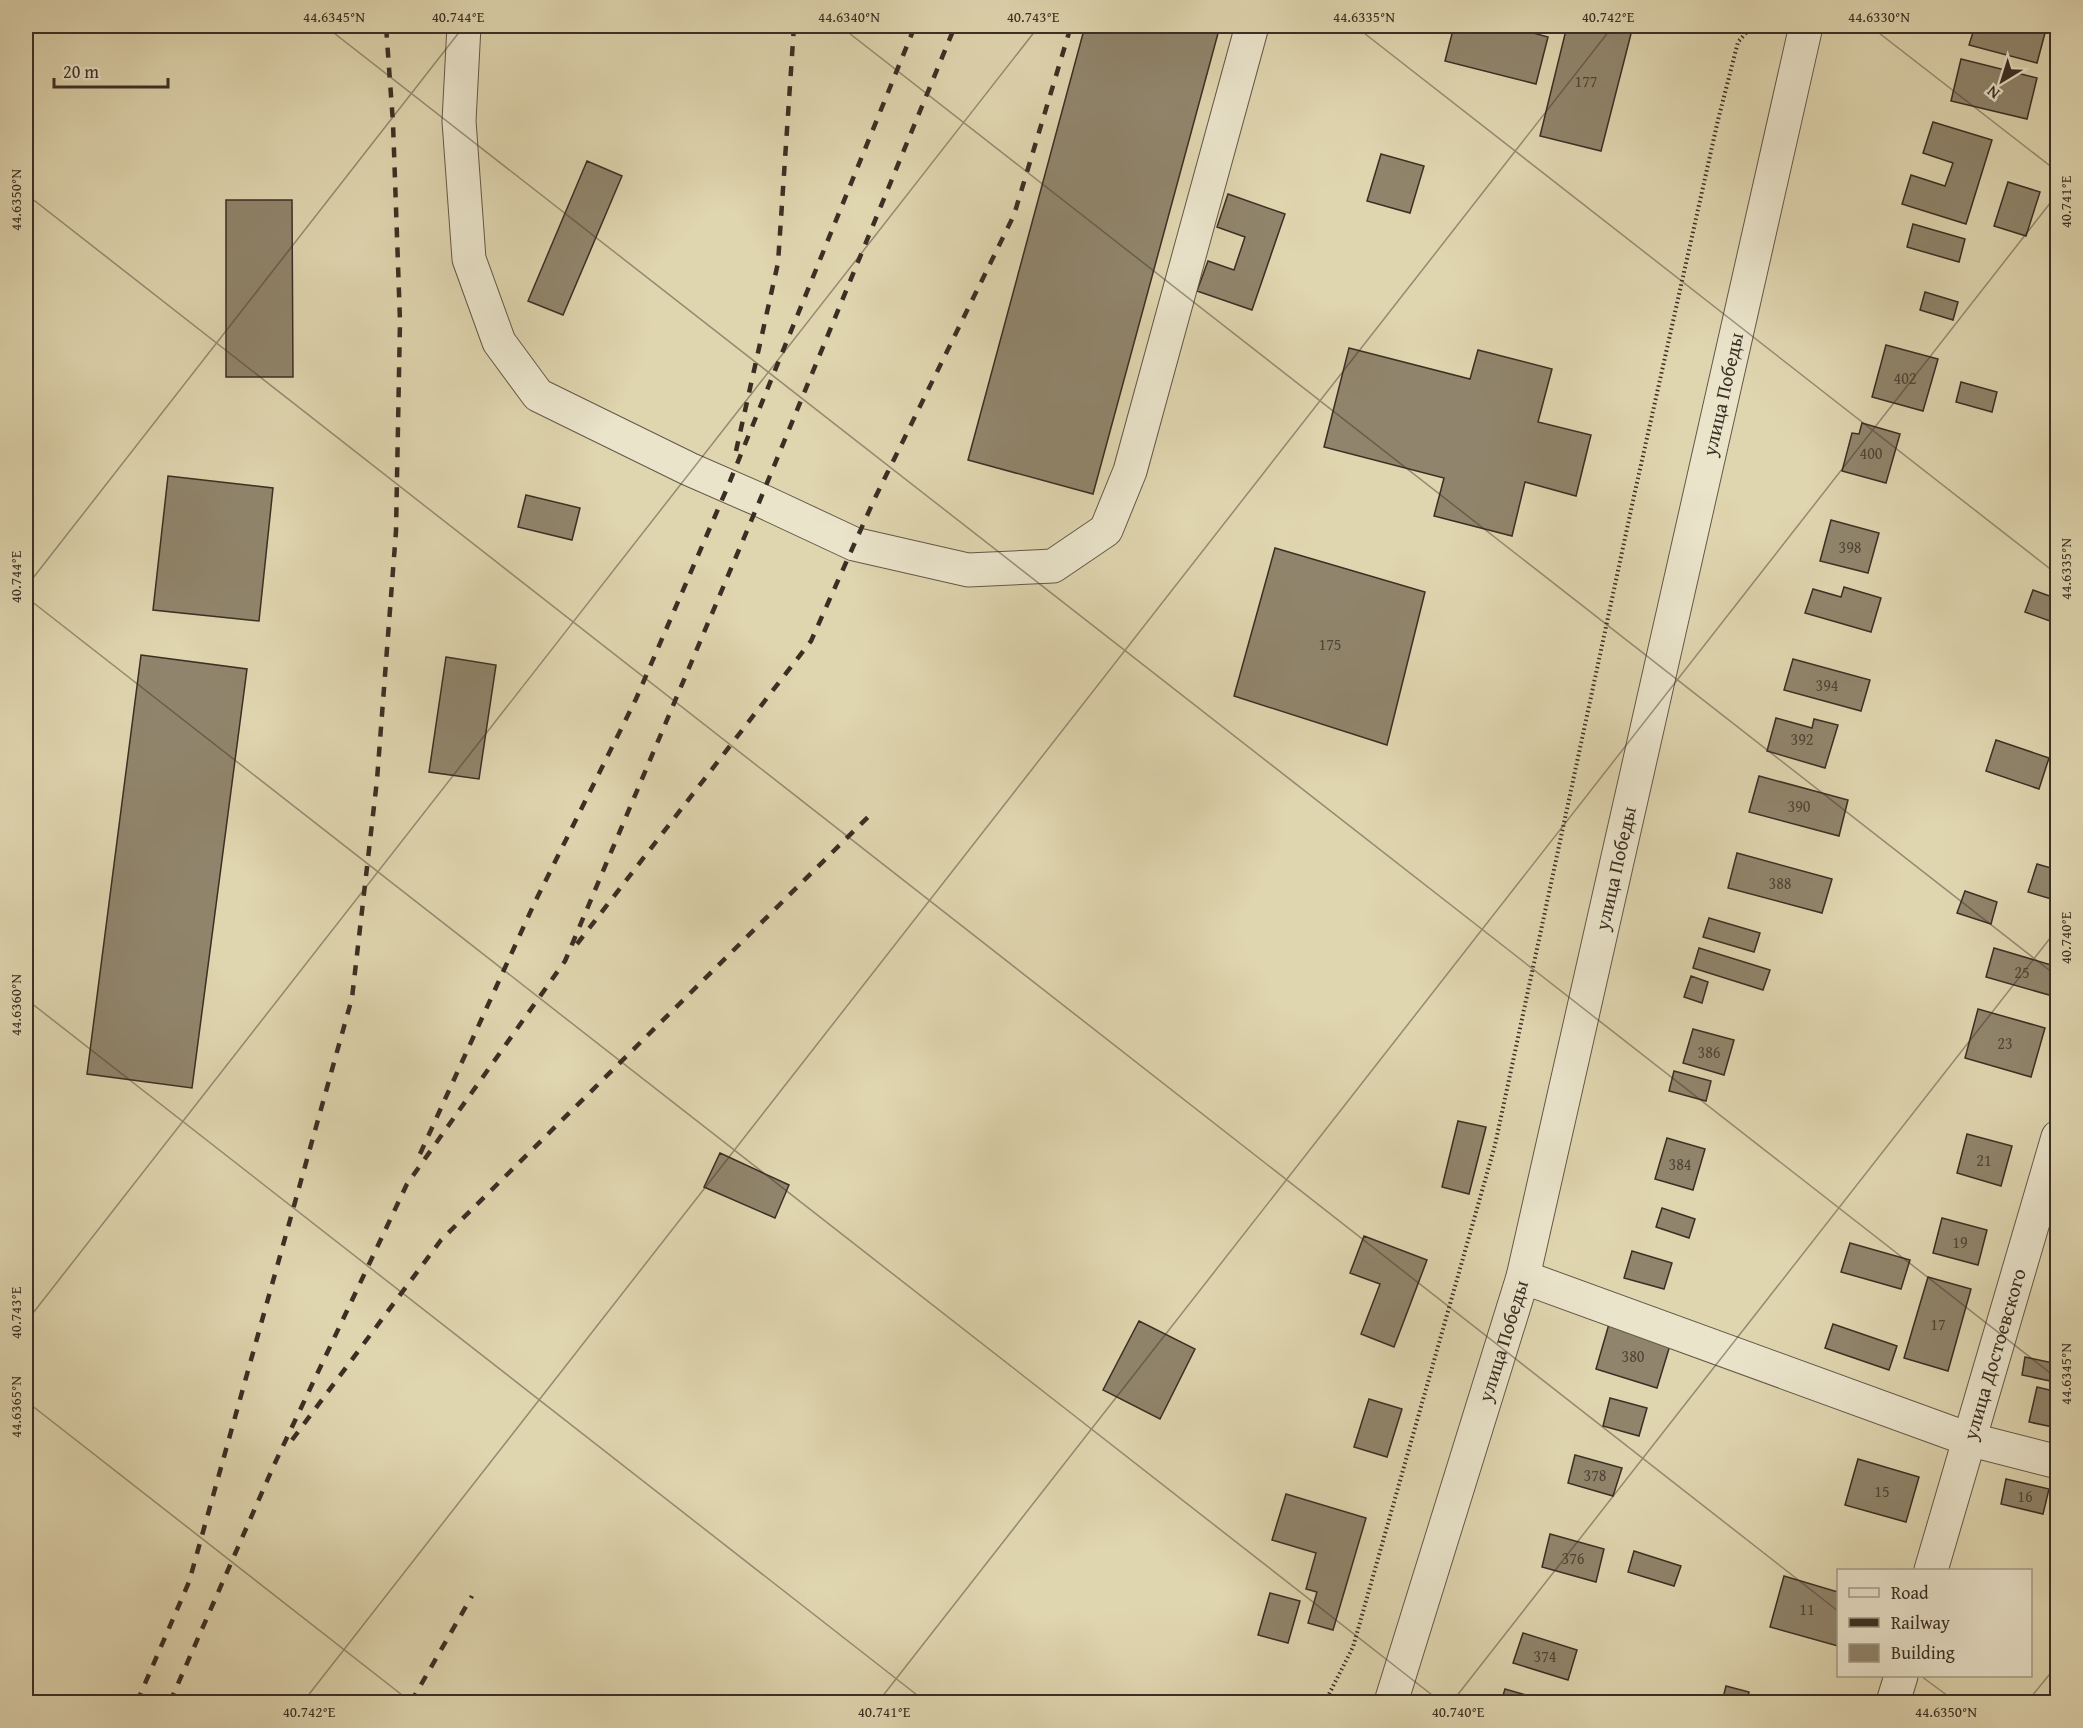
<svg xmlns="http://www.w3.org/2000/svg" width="2083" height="1728" viewBox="0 0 2083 1728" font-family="'Gentium Book Plus',serif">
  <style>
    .building { fill: #90856c; stroke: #3b2f24; stroke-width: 1.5 }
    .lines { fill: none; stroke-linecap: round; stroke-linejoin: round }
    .minor-casing { stroke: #645847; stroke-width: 35 }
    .path { stroke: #3b2f24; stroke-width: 4; stroke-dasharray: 1.5 3; stroke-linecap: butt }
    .minor { stroke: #eae4cb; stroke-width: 33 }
    .rail { stroke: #3b2f24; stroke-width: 4.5; stroke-dasharray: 10 10; stroke-linecap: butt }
    .ticks { fill: none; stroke: #3b2f24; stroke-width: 1.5; stroke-opacity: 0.45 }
    .labels { text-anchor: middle; stroke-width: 6; stroke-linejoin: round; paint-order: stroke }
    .number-label { font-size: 16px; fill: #504436 }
    .street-label { font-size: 20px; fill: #3b2f24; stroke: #eae4cb }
    .neatline { fill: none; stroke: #3b2f24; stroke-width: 2 }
    .ticks-label { font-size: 15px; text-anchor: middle; fill: #3b2f24 }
  </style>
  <rect width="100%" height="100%" fill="#dfd5af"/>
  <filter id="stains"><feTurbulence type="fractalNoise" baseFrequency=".00333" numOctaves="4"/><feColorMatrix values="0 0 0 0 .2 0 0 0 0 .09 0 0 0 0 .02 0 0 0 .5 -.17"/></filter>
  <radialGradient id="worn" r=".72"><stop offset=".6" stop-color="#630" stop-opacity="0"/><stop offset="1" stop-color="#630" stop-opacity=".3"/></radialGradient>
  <path class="building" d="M1085,26H1220L1093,494L968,460Z
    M1454,26H1507L1548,37L1536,84L1445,61Z
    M1567,26H1633L1601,151L1540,136Z
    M1975,26H2016L2045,33L2037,63L1969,45Z
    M1961,59L2037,78L2027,119L1951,101Z
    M1933,122L1992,140L1966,224L1902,204L1911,175L1945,186L1953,163L1923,153Z
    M1381,154L1424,166L1410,213L1367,201Z
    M587,161L622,176L563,315L528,301Z
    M2008,182L2040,192L2026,236L1994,226Z
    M1228,194L1285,214L1252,310L1197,291L1208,261L1234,270L1245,237L1217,227Z
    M226,200H292L293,377H226Z
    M1913,224L1965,239L1959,262L1907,247Z
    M1925,292L1958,302L1953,320L1920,310Z
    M1886,345L1938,359L1923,411L1872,397Z
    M1349,348L1470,379L1478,350L1552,369L1538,422L1591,435L1576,496L1525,482L1512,536L1434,516L1444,478L1324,447Z
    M1961,382L1997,392L1992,412L1956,402Z
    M1862,423L1900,434L1886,483L1842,471L1852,433L1859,434Z
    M168,476L273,488L259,621L153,610Z
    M526,495L580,508L572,540L518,527Z
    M1831,520L1879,533L1868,573L1820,561Z
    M1275,548L1425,592L1387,745L1234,696Z
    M1844,587L1881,598L1871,632L1805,613L1813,589L1841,597Z
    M2033,590L2058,599V624L2025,612Z
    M141,655L247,669L192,1088L87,1074Z
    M446,657L496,665L479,779L429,772Z
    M1793,659L1870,680L1861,711L1784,690Z
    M1776,718L1812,728L1814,719L1838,725L1825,768L1767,751Z
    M1996,740L2049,758L2039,789L1986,771Z
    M1759,776L1848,800L1839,836L1749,812Z
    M1737,853L1832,879L1822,913L1728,888Z
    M2037,864L2058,870V901L2028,892Z
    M1965,891L1997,902L1991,924L1957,913Z
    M1709,918L1760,933L1754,952L1703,937Z
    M1699,948L1770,970L1763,990L1693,968Z
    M1994,948L2058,967L2056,997L1986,977Z
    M1691,976L1708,982L1702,1003L1684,997Z
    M1978,1009L2045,1028L2031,1077L1965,1058Z
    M1693,1029L1734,1040L1724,1075L1683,1063Z
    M1674,1071L1711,1081L1706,1101L1669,1091Z
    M1458,1121L1486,1127L1469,1194L1442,1187Z
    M1967,1134L2012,1146L2001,1186L1957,1173Z
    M1667,1138L1705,1149L1693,1190L1655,1179Z
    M720,1153L789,1185L775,1218L704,1187Z
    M1662,1208L1695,1219L1689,1238L1656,1227Z
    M1942,1218L1987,1230L1978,1265L1933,1253Z
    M1364,1236L1427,1260L1394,1347L1361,1334L1380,1284L1350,1273Z
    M1850,1243L1910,1260L1901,1289L1841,1272Z
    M1632,1251L1672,1263L1664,1289L1624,1278Z
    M1928,1277L1971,1289L1948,1371L1904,1358Z
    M1139,1321L1195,1349L1160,1419L1103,1390Z
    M1609,1324L1671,1342L1657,1388L1596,1369Z
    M1833,1324L1897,1346L1889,1370L1825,1348Z
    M2025,1357L2058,1364L2055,1382L2022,1375Z
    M2037,1387L2058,1392V1428L2029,1422Z
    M1610,1398L1647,1408L1639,1436L1603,1426Z
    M1369,1399L1402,1409L1387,1457L1354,1447Z
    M1575,1455L1622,1468L1613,1496L1568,1483Z
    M1858,1459L1919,1477L1906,1522L1845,1505Z
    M2006,1479L2049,1489L2043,1514L2001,1504Z
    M1286,1494L1366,1518L1333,1630L1308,1623L1317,1592L1306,1589L1316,1553L1272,1540Z
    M1550,1534L1604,1549L1596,1582L1542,1567Z
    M1634,1551L1681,1566L1674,1586L1628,1572Z
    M1784,1576L1838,1592V1646L1770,1627Z
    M1270,1593L1300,1601L1288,1643L1258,1635Z
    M1523,1633L1577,1650L1568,1680L1513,1663Z
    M1726,1686L1749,1692L1747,1702H1722Z
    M1505,1689L1550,1702H1501Z"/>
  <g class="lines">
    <defs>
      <g id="minor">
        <path d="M464,26L459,121L469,259L499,342L538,395L689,469L760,500L854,544L968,570L1053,566L1106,530L1130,471L1252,26"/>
        <path d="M1523,1277L1968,1439L2058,1462"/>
        <path id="s1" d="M1931,1570L2058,1137"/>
        <path id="s2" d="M1391,1702L1523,1277L1806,26"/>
        <path d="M1893,1702L1901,1676"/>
      </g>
    </defs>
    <use href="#minor" class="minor-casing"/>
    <path class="path" d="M1325,1702L1353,1647L1495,1145L1634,496L1718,120L1738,42L1752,26"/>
    <use href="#minor" class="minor"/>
    <path class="rail" d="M736,451L778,263L794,26
      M577,944L811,641L874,500L1014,215L1071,26
      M420,1154L534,904L636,699L728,486L915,26
      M292,1440L441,1240L871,814
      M137,1702L189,1582L352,998L377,780L396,531L400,321L393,123L386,26
      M170,1702L274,1465L407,1184L565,961L760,500L955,26
      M411,1702L472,1596"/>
  </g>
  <path class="ticks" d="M325,26L2058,1379M840,26L2058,977M1355,26L2058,575M1870,26L2058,172M26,194L1838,1611M26,587L464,26M26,597L1441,1702M26,999L926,1702M26,1322L1039,26M26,1401L411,1702M1921,1676L1956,1702M303,1702L1613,26M878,1702L2058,193M1452,1702L2058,928M2027,1702L2058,1664"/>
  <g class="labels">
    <g class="number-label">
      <text x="1586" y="87">177</text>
      <text x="1905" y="384">402</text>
      <text x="1871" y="459">400</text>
      <text x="1850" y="553">398</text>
      <text x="1330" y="650">175</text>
      <text x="1827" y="691">394</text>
      <text x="1802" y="745">392</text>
      <text x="1799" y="812">390</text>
      <text x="1780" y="889">388</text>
      <text x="2022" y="978">25</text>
      <text x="2005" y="1049">23</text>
      <text x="1709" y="1058">386</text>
      <text x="1984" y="1166">21</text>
      <text x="1680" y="1170">384</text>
      <text x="1960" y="1248">19</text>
      <text x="1938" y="1330">17</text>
      <text x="1633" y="1362">380</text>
      <text x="1595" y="1481">378</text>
      <text x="1882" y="1497">15</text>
      <text x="2025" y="1502">16</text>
      <text x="1573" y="1564">376</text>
      <text x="1807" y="1615">11</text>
      <text x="1545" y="1662">374</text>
    </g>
    <g class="street-label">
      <text dy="7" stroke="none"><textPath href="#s2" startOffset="1350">улица Победы</textPath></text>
      <text dy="7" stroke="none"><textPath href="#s2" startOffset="864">улица Победы</textPath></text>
      <text dy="7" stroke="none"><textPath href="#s2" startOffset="378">улица Победы</textPath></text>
      <text dy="7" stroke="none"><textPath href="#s1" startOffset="225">улица Достоевского</textPath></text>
    </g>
  </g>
  <rect width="2083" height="1728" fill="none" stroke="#dfd5af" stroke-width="66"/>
  <rect x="1837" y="1569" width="195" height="108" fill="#eae4cb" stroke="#a49c88" stroke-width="1.5"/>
  <rect x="1849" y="1588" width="30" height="9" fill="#eae4cb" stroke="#a49c88" stroke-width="1.5"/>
  <text x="1891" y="1599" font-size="18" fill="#3b2f24">Road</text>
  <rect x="1849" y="1618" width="30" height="9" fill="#3b2f24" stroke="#a49c88" stroke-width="1.5"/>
  <text x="1891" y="1629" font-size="18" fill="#3b2f24">Railway</text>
  <rect x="1849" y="1644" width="30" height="18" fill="#90856c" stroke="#a49c88" stroke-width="1.5"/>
  <text x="1891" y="1659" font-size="18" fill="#3b2f24">Building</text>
  <g transform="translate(2002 81) rotate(218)" stroke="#eae4cb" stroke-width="4.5" paint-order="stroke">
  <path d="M0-4.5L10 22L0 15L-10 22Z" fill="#3b2f24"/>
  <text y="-9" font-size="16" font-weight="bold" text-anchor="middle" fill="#3b2f24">N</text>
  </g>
  <path d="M54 78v9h114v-9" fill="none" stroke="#3b2f24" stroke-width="3"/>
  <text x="63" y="78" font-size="18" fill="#3b2f24" stroke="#eae4cb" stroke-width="4.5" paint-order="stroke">20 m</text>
  <rect x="33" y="33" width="2017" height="1662" class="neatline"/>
  <g class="ticks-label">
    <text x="334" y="22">44.6345°N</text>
    <text x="458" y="22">40.744°E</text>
    <text x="849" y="22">44.6340°N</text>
    <text x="1033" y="22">40.743°E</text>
    <text x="1364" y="22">44.6335°N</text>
    <text x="1608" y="22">40.742°E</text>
    <text x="1879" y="22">44.6330°N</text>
    <text transform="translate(16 200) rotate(-90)" y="5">44.6350°N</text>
    <text transform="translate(2066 202) rotate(-90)" y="5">40.741°E</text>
    <text transform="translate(2066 569) rotate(-90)" y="5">44.6335°N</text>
    <text transform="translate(16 577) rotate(-90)" y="5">40.744°E</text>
    <text transform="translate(2066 938) rotate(-90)" y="5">40.740°E</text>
    <text transform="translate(16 1005) rotate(-90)" y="5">44.6360°N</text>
    <text transform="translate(16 1313) rotate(-90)" y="5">40.743°E</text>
    <text transform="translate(2066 1374) rotate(-90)" y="5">44.6345°N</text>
    <text transform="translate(16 1407) rotate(-90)" y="5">44.6365°N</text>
    <text x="309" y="1717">40.742°E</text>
    <text x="884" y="1717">40.741°E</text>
    <text x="1458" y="1717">40.740°E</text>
    <text x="1946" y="1717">44.6350°N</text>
  </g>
  <rect width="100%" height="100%" filter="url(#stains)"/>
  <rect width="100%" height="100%" fill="url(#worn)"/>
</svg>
